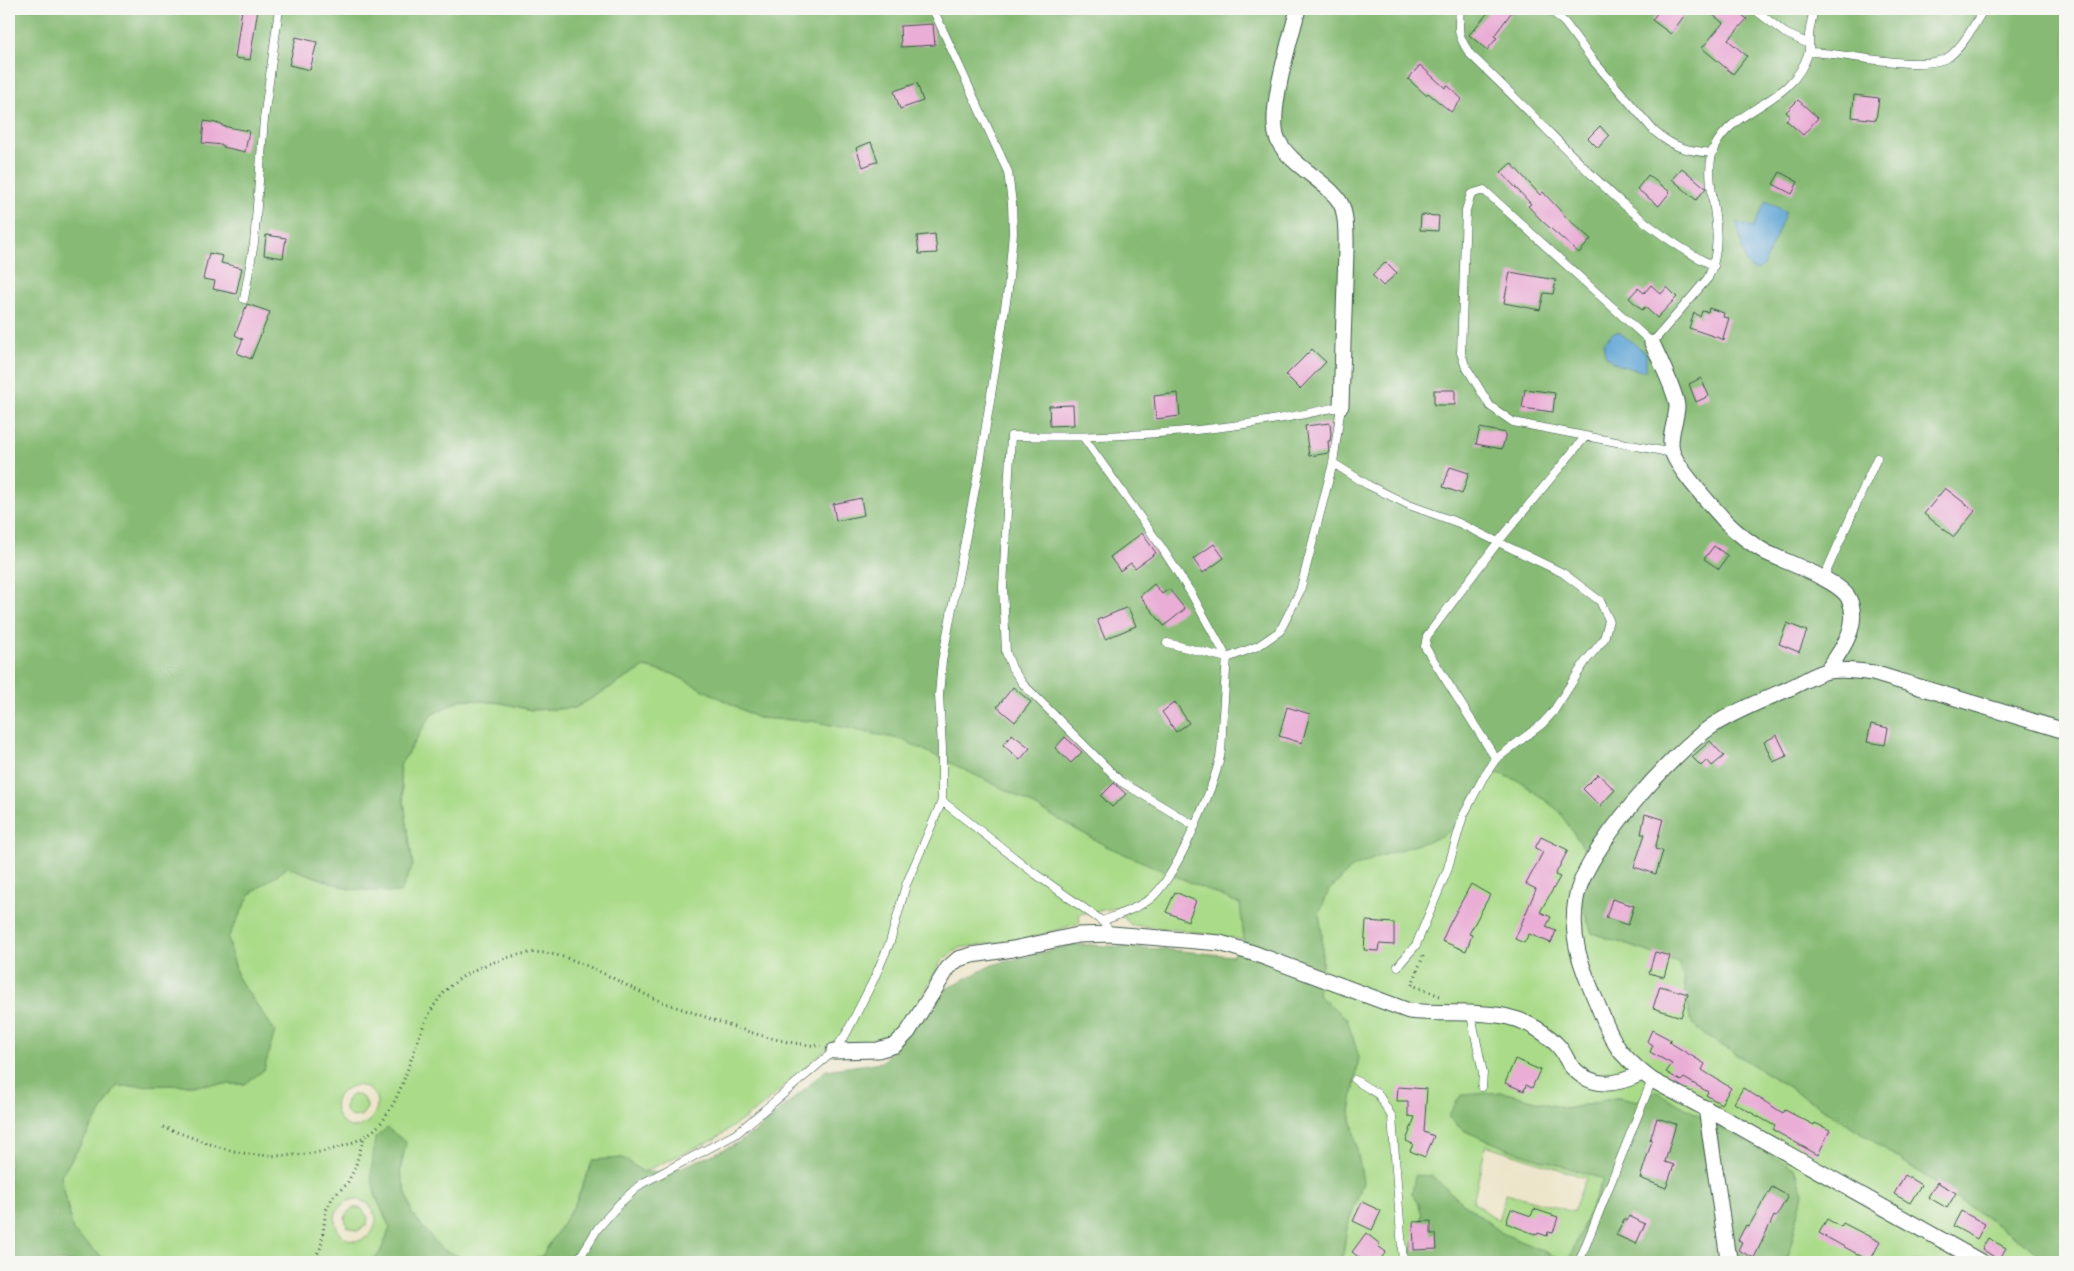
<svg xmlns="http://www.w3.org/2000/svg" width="2074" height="1271" viewBox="0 0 2074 1271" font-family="Mynerve,sans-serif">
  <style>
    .green { fill: #aadb89; stroke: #648c5e; fill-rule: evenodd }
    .forest { fill: #87bb75; stroke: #537c54 }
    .water { fill: #60a5d5; stroke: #407184 }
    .building { fill: #eaadd6 }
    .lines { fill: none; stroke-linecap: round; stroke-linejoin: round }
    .service-casing { stroke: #3e564a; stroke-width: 9 }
    .minor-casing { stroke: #3e564a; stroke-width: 17 }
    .path { stroke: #3e564a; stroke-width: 3; stroke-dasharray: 1 4; stroke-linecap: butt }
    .service { stroke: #fff; stroke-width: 8 }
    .minor { stroke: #fff; stroke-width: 15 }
  </style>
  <rect width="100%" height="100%" fill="#f6f6f2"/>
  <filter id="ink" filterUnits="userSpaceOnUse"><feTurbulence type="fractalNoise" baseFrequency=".02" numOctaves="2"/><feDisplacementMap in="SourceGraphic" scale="10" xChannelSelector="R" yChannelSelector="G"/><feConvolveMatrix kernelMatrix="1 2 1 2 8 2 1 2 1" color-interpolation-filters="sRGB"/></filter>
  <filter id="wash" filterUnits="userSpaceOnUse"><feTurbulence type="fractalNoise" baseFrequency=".0096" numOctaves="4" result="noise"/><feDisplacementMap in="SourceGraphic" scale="20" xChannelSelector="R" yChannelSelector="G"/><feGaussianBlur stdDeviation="1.12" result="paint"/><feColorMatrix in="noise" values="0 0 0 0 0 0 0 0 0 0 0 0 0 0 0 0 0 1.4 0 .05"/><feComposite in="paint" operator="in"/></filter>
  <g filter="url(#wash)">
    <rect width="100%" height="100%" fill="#ede5c9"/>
    <path class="green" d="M645,667L673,674L758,718L812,721L903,739L1010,792L1106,846L1241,904L1244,940L1181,930L1131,925L1115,908L1079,914L1080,923L1030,938L959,948L942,960L906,1026L891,1041L879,1044L833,1043L761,1107L715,1139L643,1172L623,1158L593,1160L575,1204L542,1256L518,1262H473L441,1249L412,1214L400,1171L406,1142L375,1194L390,1228L380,1253L370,1262H107L73,1231L61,1176L117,1086L245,1084L275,1031L238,978L228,938L250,894L288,867L349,889L413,866L399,767L431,715L462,699L502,703L531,710L575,708ZM357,1085C404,1095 356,1151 338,1116C330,1100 341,1088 357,1085ZM356,1199L369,1204L376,1217C376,1225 374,1232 367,1237C341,1255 316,1206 356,1199Z
      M1498,773L1521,782L1558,810L1585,850L1590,870L1592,933L1678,962L1684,979L1690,1019L1699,1031L1857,1130L2034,1250L2046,1262H1787L1803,1193L1655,1091L1637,1101L1620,1097L1566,1109L1502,1092L1448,1117L1463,1130L1508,1149L1603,1179L1568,1262L1502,1233L1459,1200L1432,1176L1412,1193L1419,1204L1422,1215L1408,1262H1342L1347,1227L1363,1182L1350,1112L1359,1057L1318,995L1322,964V934L1319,914L1329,890L1352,868L1470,815L1487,782ZM1486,1145L1586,1178L1573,1212L1506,1193L1498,1220L1473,1202Z
      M352,1095C361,1094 367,1099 367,1108L361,1116L351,1117L345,1111L346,1100Z
      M353,1208H361L368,1217L367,1224L358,1231L348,1227C343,1220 345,1213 353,1208Z"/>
    <path class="forest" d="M9,9H259L281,11L282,9H2065V1262H2046L2034,1250L1857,1130L1699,1031L1690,1019L1684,979L1678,962L1592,933L1580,900L1590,871L1585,850L1558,810L1521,782L1498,773L1487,782L1470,815L1441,837L1380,856L1352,868L1329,890L1319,914L1322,934V964L1318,995L1347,1019L1359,1057L1350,1112L1363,1182L1347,1227L1342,1262H518L542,1256L575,1204L593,1160L623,1158L643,1172H671L732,1146L758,1130L826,1070L882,1062L942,991L992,965L1075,944L1161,949L1232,956L1244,940L1240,904L1106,846L1010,792L903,740L812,721L758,718L673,674L645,667L575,708L531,710L502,703L462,699L431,715L399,767L413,866L400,893L349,889L288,867L250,894L228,938L238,978L275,1031L264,1070L245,1084L117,1086L61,1176L73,1231L107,1262H9Z
      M1655,1091L1794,1168L1803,1193L1787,1262H1408L1422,1215L1419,1204L1412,1193L1415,1175L1432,1176L1459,1200L1502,1233L1568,1262L1603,1179L1508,1149L1463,1130L1448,1116L1461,1095L1502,1092L1566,1109L1620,1097L1637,1101Z
      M387,1128L406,1142L400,1171L412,1214L441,1249L473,1262H370L380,1253L390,1228L375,1194L371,1175L375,1138Z"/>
    <path class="water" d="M1766,201L1786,212L1764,265L1757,270H1752L1745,261L1737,222L1753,228Z
      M1619,332L1646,353V369L1642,371L1618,365L1606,356L1604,350V343L1612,333Z"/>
    <g id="blocks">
      <path class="building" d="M242,9H258L250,60L235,58Z
        M1491,9H1514L1494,36L1497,38L1487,50L1469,35Z
        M1660,9H1689L1671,34L1652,20Z
        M1706,9H1735L1747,19L1728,40L1747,56L1733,74L1702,48L1723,23Z
        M933,24L935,45L901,47L900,26Z
        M296,37L317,42L310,70L289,65Z
        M1420,65L1445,88L1447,85L1462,99L1451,112L1428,93L1426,95L1408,79Z
        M917,83L923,101L900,109L894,91Z
        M1854,95L1879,98L1876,120L1852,117Z
        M1798,100L1818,118L1803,135L1786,120L1790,116L1786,112Z
        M204,121L222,124V126L249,131L245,152L223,147V145L202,143Z
        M1600,126L1609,136L1598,148L1588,138Z
        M871,142L878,161L863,167L856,148Z
        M1511,163L1540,195L1543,192L1568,219L1591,239L1579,253L1542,221L1528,206L1531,204L1501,172Z
        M1682,168L1706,188L1696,200L1672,179Z
        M1780,172L1798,182L1792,194L1773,184Z
        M1648,175L1670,192L1659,206L1637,189Z
        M1421,215L1439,216L1438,231L1420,230Z
        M935,234L937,253L919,254L917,236Z
        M266,235L286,238L283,258L264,255Z
        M209,253L223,256L221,263L242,268L236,294L213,289L215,281L203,279Z
        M1386,262L1397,273L1383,286L1372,275Z
        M1510,272L1556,280L1553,294L1544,293L1540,310L1504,303Z
        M1651,285L1661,294L1667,287L1677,297L1657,318L1645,307L1642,310L1629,298L1638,288L1644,293Z
        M247,304L270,312L251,359L237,353L243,339L235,335Z
        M1709,308L1724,313L1723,317L1729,318L1723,338L1725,340L1689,328L1694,312L1700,317L1702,311L1708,312Z
        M1312,349L1326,362L1300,389L1286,375Z
        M1701,378L1709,396L1696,402L1689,384Z
        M1525,389L1555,393L1553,412L1522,408Z
        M1434,390H1455V405H1434Z
        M1178,393L1180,416L1156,419L1154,396Z
        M1073,405L1074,425L1050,426L1049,406Z
        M1330,423L1331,434L1330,441H1328L1329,453L1309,456L1305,426Z
        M1480,428L1506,433L1502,449L1476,444Z
        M1450,467L1469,473L1462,494L1443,487Z
        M1945,488L1975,511L1954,537L1924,514Z
        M861,498L864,515L836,521L833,504Z
        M1142,533L1156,553L1135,568L1131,563L1120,571L1110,557Z
        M1214,544L1224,558L1203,573L1193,559Z
        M1714,546L1728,556L1719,569L1704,559Z
        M1154,584L1162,594L1169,589L1185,609L1164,626L1140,596Z
        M1128,607L1136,626L1105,639L1097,620Z
        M1787,623L1807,631L1799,652L1779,644Z
        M1013,687L1031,702L1015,722L997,707Z
        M1175,702L1189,723L1176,732L1162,712Z
        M1287,707L1310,714L1302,743L1279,736Z
        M1871,724L1888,728L1885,745L1867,742Z
        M1012,734L1030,748L1020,760L1003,745Z
        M1777,735L1787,756L1773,762L1764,742Z
        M1065,737L1082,752L1071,763L1055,748Z
        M1710,741L1724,756L1712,766L1707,760L1701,766L1692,757Z
        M1598,774L1615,790L1600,806L1583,789Z
        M1114,783L1126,794L1112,807L1101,796Z
        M1645,814L1663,819L1655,849L1663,851L1656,874L1634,867L1645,834H1641Z
        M1541,837L1568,850L1555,875L1560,877L1540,912L1551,917L1546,927L1556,931L1551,943L1529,934L1524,943L1515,939L1536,889L1526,884L1543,852L1535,848Z
        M1471,884L1490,895L1469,934L1472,935L1466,951L1442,941L1449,925Z
        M1175,892L1196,901L1188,921L1166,912Z
        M1612,899L1634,906L1628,925L1606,918Z
        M1366,921L1394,923V945L1379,944L1378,951L1364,950Z
        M1655,952L1670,956L1664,977L1649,973Z
        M1660,986L1688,994L1681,1017L1653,1008Z
        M1652,1030L1671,1040L1669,1042L1705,1064L1702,1070L1731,1088L1721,1104L1706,1095L1708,1092L1684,1078L1681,1081L1666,1072L1672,1064L1650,1052L1653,1045L1647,1041Z
        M1515,1059L1540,1070L1532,1088L1526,1085L1524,1091L1505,1083Z
        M1398,1087L1427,1089L1424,1132L1434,1136L1425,1157L1410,1151L1413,1144L1406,1141L1415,1117L1408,1116V1101H1397Z
        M1743,1088L1783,1113L1785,1110L1814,1125L1815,1123L1830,1130L1818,1155L1773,1130L1775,1126L1734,1103Z
        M1657,1118L1676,1124L1665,1162L1674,1165L1666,1188L1640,1178L1652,1141L1650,1140Z
        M1905,1175L1921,1185L1910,1203L1894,1194Z
        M1937,1182L1956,1193L1947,1208L1928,1197Z
        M1772,1187L1788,1196L1776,1217L1774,1216L1754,1258L1738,1250L1742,1242L1738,1240L1746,1225L1749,1226Z
        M1362,1202L1381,1211L1372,1230L1353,1221Z
        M1511,1209L1531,1216L1534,1209L1558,1217L1553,1233L1548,1232L1547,1236L1538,1233L1537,1235L1506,1223Z
        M1961,1211L1985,1224L1977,1239L1953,1226Z
        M1629,1216L1645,1224L1636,1244L1616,1235L1624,1219L1627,1221Z
        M1827,1219L1841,1227L1843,1223L1880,1242L1870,1261L1819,1233Z
        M1431,1221V1234H1436L1437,1249L1414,1250L1413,1222Z
        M1366,1233L1380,1244L1378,1246L1386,1252L1378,1262H1365L1352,1252Z
        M1988,1238L2006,1248L1999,1260L1982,1249Z"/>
    </g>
  </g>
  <g filter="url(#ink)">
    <use href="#blocks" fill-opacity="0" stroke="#3e564a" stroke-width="1"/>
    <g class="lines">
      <defs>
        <path id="service" d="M1460,9C1458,32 1457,34 1470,54C1496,79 1521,103 1546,129C1597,181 1648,234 1714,266
          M1550,9L1565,23L1591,58L1654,131C1674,148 1687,151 1713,153
          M1754,9L1785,33L1809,44
          M1809,52C1842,52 1926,74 1950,56C1965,44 1974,24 1984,9
          M244,299L254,243L264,119L279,9
          M1084,438L1160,545L1191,593L1227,658
          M1673,453L1513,422L1490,406L1465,365L1461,353L1466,210L1471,194L1484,190L1652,343L1708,278C1716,261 1718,244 1716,226C1715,204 1704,167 1715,146C1736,106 1792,104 1808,54C1810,48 1809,42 1809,35C1810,26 1812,18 1814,9
          M1333,463L1368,485L1409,505L1459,523L1498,542L1585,437
          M1823,579L1877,458
          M1167,643L1227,658
          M942,801L1034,873L1102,921L1112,934
          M1102,921C1118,915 1136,909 1150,899C1175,880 1213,789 1220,757C1222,747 1222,737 1222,727C1224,704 1225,681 1227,658L1258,646L1280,631L1300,591L1333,463L1341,406C1233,432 1123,439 1011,436L1003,587L1006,652L1012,668L1023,684L1120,781L1195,826
          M1398,966L1416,945L1447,871L1463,816L1483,778L1496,759L1542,724L1553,712L1585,662L1604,639L1609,620L1600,601L1563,573L1498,542L1427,636L1425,647L1496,759
          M1471,1015L1483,1073L1482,1087
          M1355,1080L1378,1094L1392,1117L1403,1262
          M577,1262L598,1228L620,1203L641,1184L736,1134L834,1051L846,1034L874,979L890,942L906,885L942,801V748L939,695L942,661L980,463L1008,289L1013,233L1012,203L1008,172L933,9
          M1579,1262L1652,1080"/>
        <path id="minor" d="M1298,9C1291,37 1266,116 1278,140C1291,168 1336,185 1343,209C1347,223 1346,237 1346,251L1341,406
          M1652,343C1658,356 1677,394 1677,407C1676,422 1668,437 1672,451C1677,469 1712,506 1725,521C1738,534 1751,544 1767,553C1786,562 1841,581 1849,599C1861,625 1841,651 1827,671
          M834,1051L878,1050L895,1045L908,1032L948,968L958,959L972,955L1013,949L1078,935L1112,934L1220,943L1256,954L1409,1011C1441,1015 1476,1010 1508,1017C1527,1021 1547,1033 1560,1048C1565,1054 1567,1062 1572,1067C1593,1090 1618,1085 1642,1073
          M1706,1108L1727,1252L1733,1262
          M1981,1262L1731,1122L1652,1080C1641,1072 1630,1062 1621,1052C1611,1039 1605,1023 1599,1008C1583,970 1569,941 1576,899C1584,851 1672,753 1712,726C1736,710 1764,700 1790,688C1802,683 1816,673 1828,671C1843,669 1859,671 1873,673L2065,731"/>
      </defs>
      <use href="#service" class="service-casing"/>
      <use href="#minor" class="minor-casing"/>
      <path class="path" d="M1423,956L1412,985L1440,996
        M163,1127C189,1136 221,1150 249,1154C289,1159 359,1154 384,1119C422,1064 410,996 483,966C498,961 512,955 528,953C565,948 615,981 649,996C665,1004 683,1009 700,1015C739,1029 780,1044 821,1046
        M172,1259V1262
        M313,1262L321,1247L326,1210L333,1197L347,1184L355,1168L364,1137"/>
      <use href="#service" class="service"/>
      <use href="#minor" class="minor"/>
    </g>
  </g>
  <rect width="2074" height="1271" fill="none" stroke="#f6f6f2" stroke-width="30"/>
</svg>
